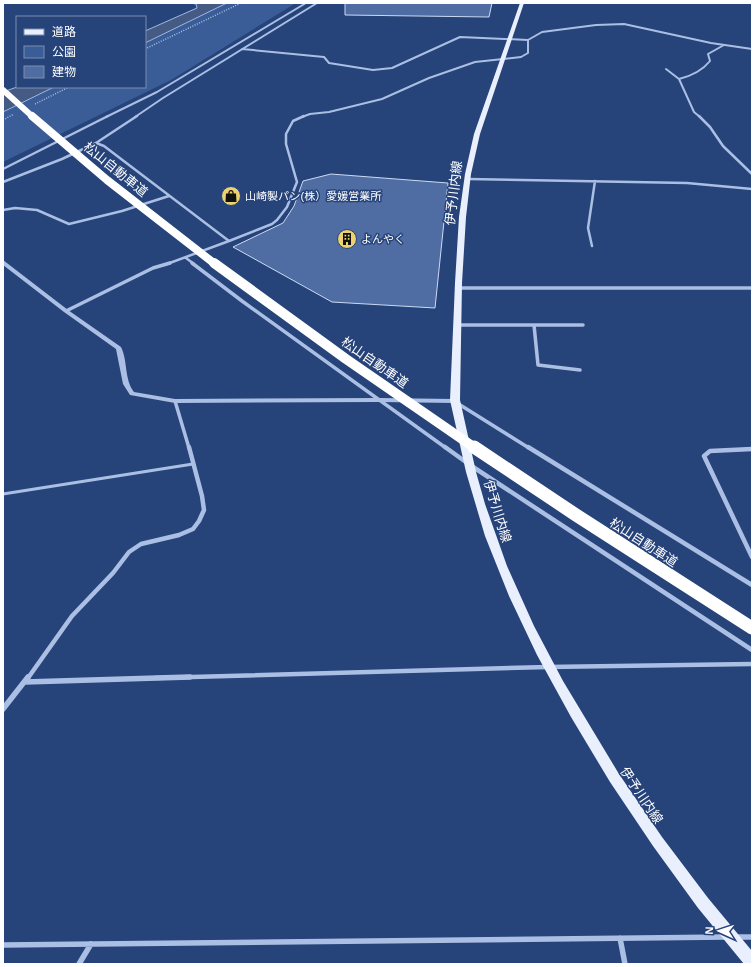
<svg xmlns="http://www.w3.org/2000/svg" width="755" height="967" viewBox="0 0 755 967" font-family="Arial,'Noto Sans JP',sans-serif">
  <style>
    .green { fill: #3a5c97 }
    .water { fill: #465b83; stroke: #9eb9e4 }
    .building { fill: #4f6da3; stroke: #ccdaf3 }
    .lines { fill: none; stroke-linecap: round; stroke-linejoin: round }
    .path { stroke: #aabfe3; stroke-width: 1.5; stroke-dasharray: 1 1.5; stroke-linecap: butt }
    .service { stroke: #aabfe3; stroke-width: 3 }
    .minor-far4 { stroke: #aabfe3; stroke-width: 2 }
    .minor-far3 { stroke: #aabfe3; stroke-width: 2.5 }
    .minor-far2 { stroke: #aabfe3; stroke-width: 3.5 }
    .minor-far1 { stroke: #aabfe3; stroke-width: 4.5 }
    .minor { stroke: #aabfe3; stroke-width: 5.5 }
    .tertiary { fill: #aabfe3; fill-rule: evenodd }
    .primary { fill: #e9effc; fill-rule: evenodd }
    .motorway-bridge-far3 { stroke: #fff; stroke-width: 6 }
    .motorway-bridge-far2 { stroke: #fff; stroke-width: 8 }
    .motorway-bridge-far1 { stroke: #fff; stroke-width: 10 }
    .motorway-bridge { stroke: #fff; stroke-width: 13 }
    .labels { text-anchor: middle; stroke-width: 3; stroke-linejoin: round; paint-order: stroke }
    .far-poi-label { font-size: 11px; fill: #fff; stroke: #26437a; text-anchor: start }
    .street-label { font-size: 13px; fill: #fff; stroke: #26437a }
  </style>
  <rect width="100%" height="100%" fill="#26437a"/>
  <path class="green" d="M227,3H296L171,80L3,162V111L53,87H145V43Z"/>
  <path class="water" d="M190,3H227L145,43V31L197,8L196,4Z
    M17,87H54L3,112V92Z"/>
  <path class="building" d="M345,3H492L489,17L345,15Z
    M331,174L448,183L435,308L332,302L233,247L283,223L294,206L303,181Z"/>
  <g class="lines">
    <path class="path" d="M145,49L241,3
      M35,104L69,87
      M3,120L14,114"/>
    <path class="service" d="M3,494L193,464"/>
    <path class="minor-far4" d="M242,49L324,57L329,63L373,70L392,68L460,37L528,40L542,32L596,25L624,24L711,43L752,49
      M666,69L679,79
      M106,117L157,92L306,3
      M135,117L163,98L317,3
      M302,117L310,114L329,112L382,99L429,78L475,62L521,57L528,53V40
      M700,117L694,112L679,79C691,76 702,71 710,61L708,54L724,45"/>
    <path class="minor-far3" d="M699,116L710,127L723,146L752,174
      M96,143L104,146L229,241L167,264
      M3,169L108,116
      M468,179L687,183L752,189
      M3,182L62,159L96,143L137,116
      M3,210L15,208L37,210L69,224L122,211L169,196
      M229,241L272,224L277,220L287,207L297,182L286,144V134L293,121L304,116
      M592,246L588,228L595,181
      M186,258L194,264"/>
    <path class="minor-far2" d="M192,263L242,301L446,448
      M459,288H752
      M66,311L153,268L170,263
      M457,325H583
      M534,325L538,365L580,370
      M175,401L189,448
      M457,403L529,448"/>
    <path class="minor-far1" d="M445,447L470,465L752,650
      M528,447L752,585
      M752,449L710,451L704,456L752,557
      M28,678L72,616L113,573L129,552L141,544L179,535L193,529L199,521L204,510L202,496L189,447
      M155,678L548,667L752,664"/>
    <path class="minor" d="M25,682L190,677
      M3,709L28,677
      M735,937H752
      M620,938L625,964
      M3,945L727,937
      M79,964L91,944"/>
    <path class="tertiary" d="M3,260L68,310L121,347C128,361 124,379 134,392L175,399L379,398L455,399L458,401L455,403L379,402L175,403L130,395L123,384L116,349L64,312L3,265Z"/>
    <path class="primary" d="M520,3H524L480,134L471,174L466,217L462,283L460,400L476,472L485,504L507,566L534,626L563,681L619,774L662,837L708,898L752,951V964H744L698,908L653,846L610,782L571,717L537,655L509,596L485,536L466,472L450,400L455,283L459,217L465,174L474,134Z"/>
    <path class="motorway-bridge-far3" d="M3,90L33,117"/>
    <path class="motorway-bridge-far2" d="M32,116L107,180L215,264"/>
    <path class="motorway-bridge-far1" d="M214,263L346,359L475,448"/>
    <path class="motorway-bridge" d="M474,447L576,515L752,628"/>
  </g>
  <defs>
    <symbol id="shop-disc" viewBox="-11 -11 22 22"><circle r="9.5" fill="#ecd370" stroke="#26437a"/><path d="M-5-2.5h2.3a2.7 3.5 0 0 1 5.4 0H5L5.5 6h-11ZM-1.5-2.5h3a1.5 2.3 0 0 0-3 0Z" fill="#111"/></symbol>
    <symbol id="building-disc" viewBox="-11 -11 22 22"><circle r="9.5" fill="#ecd370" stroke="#26437a"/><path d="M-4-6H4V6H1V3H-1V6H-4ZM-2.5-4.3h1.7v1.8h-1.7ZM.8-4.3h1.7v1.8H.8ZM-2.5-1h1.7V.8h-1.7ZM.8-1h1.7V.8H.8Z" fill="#111"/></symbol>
  </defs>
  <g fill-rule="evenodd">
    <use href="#shop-disc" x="220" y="185" width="22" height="22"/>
    <use href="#building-disc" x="336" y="228" width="22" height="22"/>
  </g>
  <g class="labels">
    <g class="far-poi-label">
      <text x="245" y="200">山崎製パン(株）愛媛営業所</text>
      <text x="361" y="243">よんやく</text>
    </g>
    <g class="street-label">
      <text transform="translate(116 169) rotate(39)" y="5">松山自動車道</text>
      <text transform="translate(453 193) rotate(-83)" y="5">伊予川内線</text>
      <text transform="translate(375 362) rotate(35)" y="5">松山自動車道</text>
      <text transform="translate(498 511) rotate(73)" y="5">伊予川内線</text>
      <text transform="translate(644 542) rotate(33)" y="5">松山自動車道</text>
      <text transform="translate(642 795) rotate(56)" y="5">伊予川内線</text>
    </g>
  </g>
  <rect width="755" height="967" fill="none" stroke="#ffffff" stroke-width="8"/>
  <rect x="16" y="16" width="130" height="72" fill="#26437a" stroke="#7d8eaf"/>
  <rect x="24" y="29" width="20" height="6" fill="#e9effc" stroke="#7d8eaf"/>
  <text x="52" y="36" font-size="12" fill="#ffffff">道路</text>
  <rect x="24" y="46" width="20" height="12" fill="#3a5c97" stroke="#7d8eaf"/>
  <text x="52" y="56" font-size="12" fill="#ffffff">公園</text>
  <rect x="24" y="66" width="20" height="12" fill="#4f6da3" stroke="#7d8eaf"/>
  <text x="52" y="76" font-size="12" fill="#ffffff">建物</text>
  <g transform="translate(719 931) rotate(273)" stroke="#26437a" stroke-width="3" paint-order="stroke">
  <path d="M0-3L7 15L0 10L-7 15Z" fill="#ffffff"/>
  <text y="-6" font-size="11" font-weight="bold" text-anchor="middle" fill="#ffffff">N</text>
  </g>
</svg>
